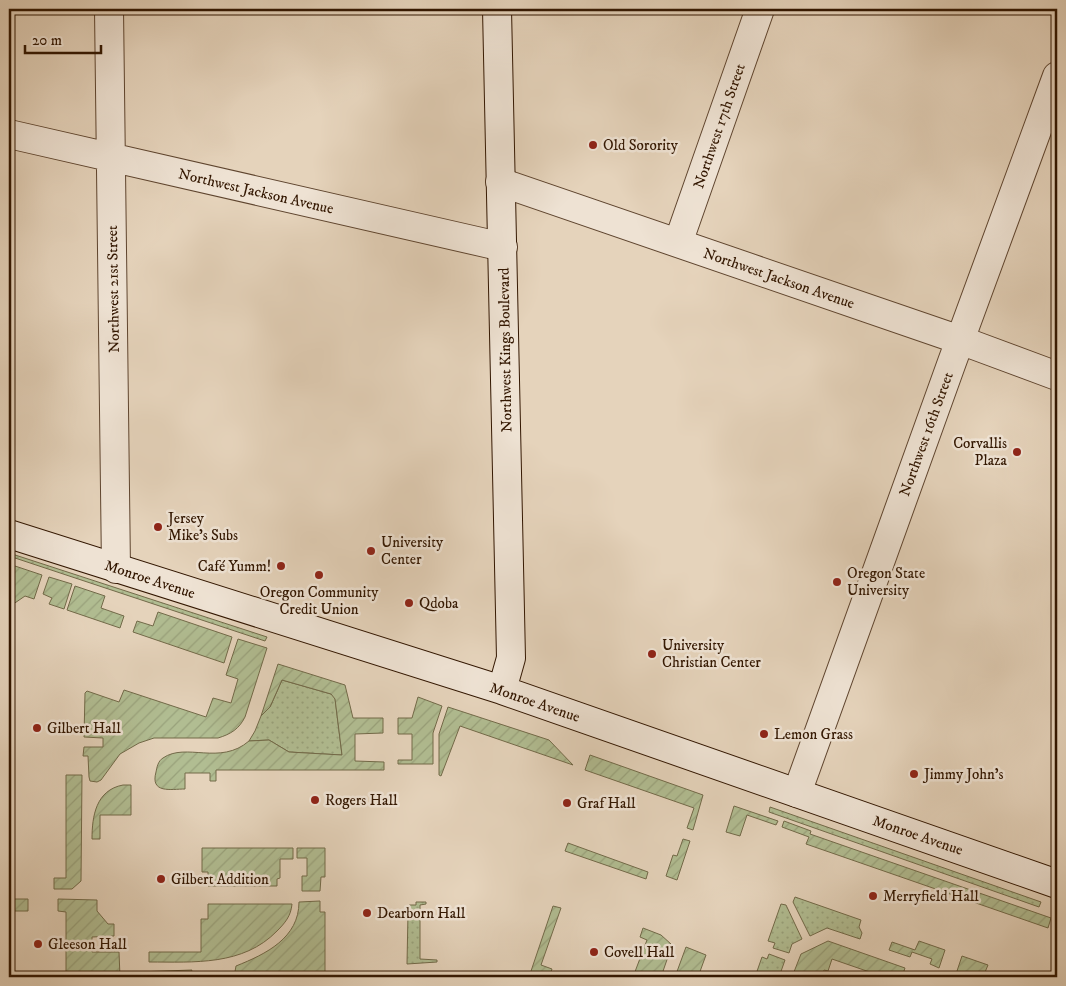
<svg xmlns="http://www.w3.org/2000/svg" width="1066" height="986" viewBox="0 0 1066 986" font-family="'IM FELL DW Pica',serif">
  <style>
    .grass { fill: url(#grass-dots); stroke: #726a49 }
    .garden { fill: url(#garden-furrows); stroke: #726a49 }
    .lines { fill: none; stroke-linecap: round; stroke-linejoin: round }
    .street-casing { stroke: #5f452f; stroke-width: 30 }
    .secondary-casing { stroke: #321600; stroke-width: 30 }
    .street { stroke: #eee2d3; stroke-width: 28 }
    .secondary { stroke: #eee2d3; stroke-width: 28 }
    .poi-dot { fill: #8f2418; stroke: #eee2d3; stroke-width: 2 }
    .labels { text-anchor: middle; stroke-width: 5; stroke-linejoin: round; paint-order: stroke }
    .street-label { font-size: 15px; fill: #321600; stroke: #eee2d3 }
    .poi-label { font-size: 15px; fill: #321600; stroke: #eee2d3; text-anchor: start }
  </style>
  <defs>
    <pattern id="grass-dots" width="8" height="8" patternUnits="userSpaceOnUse" patternTransform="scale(1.25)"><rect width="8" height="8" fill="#b1bd92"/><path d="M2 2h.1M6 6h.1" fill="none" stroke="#99a27c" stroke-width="1.8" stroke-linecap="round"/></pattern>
    <pattern id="garden-furrows" width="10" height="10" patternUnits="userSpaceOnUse" patternTransform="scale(1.25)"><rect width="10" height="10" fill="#b1bd92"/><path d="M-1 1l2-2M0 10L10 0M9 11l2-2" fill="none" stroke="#99a27c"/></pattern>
  </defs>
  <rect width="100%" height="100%" fill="#e5d3bb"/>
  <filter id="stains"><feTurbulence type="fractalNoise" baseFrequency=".004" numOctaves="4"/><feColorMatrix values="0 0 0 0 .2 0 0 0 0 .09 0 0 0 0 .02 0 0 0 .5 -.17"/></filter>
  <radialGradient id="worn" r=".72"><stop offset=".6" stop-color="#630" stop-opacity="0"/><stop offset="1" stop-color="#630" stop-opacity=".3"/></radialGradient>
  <path class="grass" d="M9,553L267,637L265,641L9,556Z
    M282,680L331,694L335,698L342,755L289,752L269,740L249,741L255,731L261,716L270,707Z
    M770,807L1041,902L1039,907L769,812Z
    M795,897L861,920L859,927L862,933L860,939L827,928L810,936L793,902Z
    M416,902H426V904L420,905V959L437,960V962L407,964L408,913H409V905H416Z
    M781,904L786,905L802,939L792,944L789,953L773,948L775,943L768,941Z
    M769,954L785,960L779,977H755L762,957L767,959Z"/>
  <path class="garden" d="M9,564L42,575L34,599L25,596L9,607Z
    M49,577L72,584L64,609L49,604L52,598L43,594Z
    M75,586L105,596L101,608L124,616L120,628L67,610Z
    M158,612L232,637L224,663L133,632L137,621L153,626Z
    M238,639L267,648L245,717C239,729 231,734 218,738H154L139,743L120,754L101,780L97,782L90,781L89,777L88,756H83L84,747H103V738L84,737L85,693L87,691L119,702L124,690L206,717L213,698L231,703L238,679L226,675Z
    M278,664L345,685L353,718H383V733L355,734V761L384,762V770H216V781H210V773H185V789C171,789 150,794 156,772C157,767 158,761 163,758C186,742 220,766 249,741L269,740L289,752L342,755L335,699L331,694L282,680L270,707L261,716Z
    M418,697L442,706L433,733V764H398V760H412V734H398V718H412Z
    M448,707L549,740L573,765L460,726L441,776L439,775V734Z
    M590,755L703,795L693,830L687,828L694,808L585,770Z
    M66,775H82L81,881L72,889H54V878H66Z
    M123,785H131V815H100V839H92C92,816 96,790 123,785Z
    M734,806L778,821L776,825L747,815L740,836L726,832Z
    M784,821L811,831L810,834L1051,918L1048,928L806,844L809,837L782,827Z
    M683,839L690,841L677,880L666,876L673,855L677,856Z
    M568,843L648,872L646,879L565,851Z
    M202,848H293V859H280V878L277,879V886H208V872H202Z
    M297,848H325V877H321L320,891H302V876H307V858H297Z
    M9,899H28V911H9Z
    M58,899L97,900V911L108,924H114V936L92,937V952H119L120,977H66V912L58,911Z
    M320,901V912H325V977H234L236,966C266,954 299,938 299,902Z
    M208,904H292C291,916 285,923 277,931C243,966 194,962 149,962V952H201V919H208Z
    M553,906L561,908L541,965L552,969L549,977H529Z
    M643,928L661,935L671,944V948L661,977H633L647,940L640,937Z
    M828,941L905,968L903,974L908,977H884L832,959L828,971L824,970L822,977H792L801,954Z
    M919,941L945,950L939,968L930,964L932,959L912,952L910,957L889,950L892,942L915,950Z
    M686,947L706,955L698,977H675Z
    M962,956L988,965L983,977H967L956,974Z
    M192,970L189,977H137V972Z"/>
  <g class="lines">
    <defs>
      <path id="street" d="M109,9L116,569
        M9,134L503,247
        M500,182L960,340L1057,376
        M678,243L760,9
        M797,793L952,362L1057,76"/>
      <path id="secondary" d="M497,9L511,658L502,690
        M9,534L502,690L1057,884"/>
    </defs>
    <use href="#street" class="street-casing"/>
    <use href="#secondary" class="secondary-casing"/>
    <use href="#street" class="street"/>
    <use href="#secondary" class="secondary"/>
  </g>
  <g class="poi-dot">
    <circle cx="593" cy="145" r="5"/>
    <circle cx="1017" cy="452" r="5"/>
    <circle cx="158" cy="527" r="5"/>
    <circle cx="371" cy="551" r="5"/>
    <circle cx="281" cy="566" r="5"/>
    <circle cx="319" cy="575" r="5"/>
    <circle cx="837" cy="582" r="5"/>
    <circle cx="409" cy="603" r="5"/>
    <circle cx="652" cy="654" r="5"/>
    <circle cx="37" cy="728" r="5"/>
    <circle cx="764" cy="734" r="5"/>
    <circle cx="914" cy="774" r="5"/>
    <circle cx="315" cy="800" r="5"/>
    <circle cx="567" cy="803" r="5"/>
    <circle cx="161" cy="879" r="5"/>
    <circle cx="873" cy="896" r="5"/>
    <circle cx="367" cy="913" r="5"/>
    <circle cx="38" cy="944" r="5"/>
    <circle cx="594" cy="952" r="5"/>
  </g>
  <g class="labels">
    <g class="street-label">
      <text transform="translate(719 126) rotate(-71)" y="5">Northwest 17th Street</text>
      <text transform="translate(256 191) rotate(13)" y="5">Northwest Jackson Avenue</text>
      <text transform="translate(779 278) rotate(19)" y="5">Northwest Jackson Avenue</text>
      <text transform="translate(113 289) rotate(-91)" y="5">Northwest 21st Street</text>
      <text transform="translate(505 350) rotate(-91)" y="5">Northwest Kings Boulevard</text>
      <text transform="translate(926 434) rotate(-70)" y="5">Northwest 16th Street</text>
      <text transform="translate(150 579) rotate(18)" y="5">Monroe Avenue</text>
      <text transform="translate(535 702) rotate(19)" y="5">Monroe Avenue</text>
      <text transform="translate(918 835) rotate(19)" y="5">Monroe Avenue</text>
    </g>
    <g class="poi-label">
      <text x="603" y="150">Old Sorority</text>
      <text x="1007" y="448" text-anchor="end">Corvallis<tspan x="1007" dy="17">Plaza</tspan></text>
      <text x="168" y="523">Jersey<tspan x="168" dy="17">Mike's Subs</tspan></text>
      <text x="381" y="547">University<tspan x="381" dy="17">Center</tspan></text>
      <text x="271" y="571" text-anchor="end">Café Yumm!</text>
      <text x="847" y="578">Oregon State<tspan x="847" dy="17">University</tspan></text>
      <text x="319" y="597" text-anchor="middle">Oregon Community<tspan x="319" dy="17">Credit Union</tspan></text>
      <text x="419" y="608">Qdoba</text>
      <text x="662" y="650">University<tspan x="662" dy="17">Christian Center</tspan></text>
      <text x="47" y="733">Gilbert Hall</text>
      <text x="774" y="739">Lemon Grass</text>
      <text x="924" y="779">Jimmy John's</text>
      <text x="325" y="805">Rogers Hall</text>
      <text x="577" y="808">Graf Hall</text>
      <text x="171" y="884">Gilbert Addition</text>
      <text x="883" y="901">Merryfield Hall</text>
      <text x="377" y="918">Dearborn Hall</text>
      <text x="48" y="949">Gleeson Hall</text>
      <text x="604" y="957">Covell Hall</text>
    </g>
  </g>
  <rect width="1066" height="986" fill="none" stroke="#e5d3bb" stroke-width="30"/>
  <rect x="10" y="10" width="1046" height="966" fill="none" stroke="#321600" stroke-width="2.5"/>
  <rect x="15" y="15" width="1036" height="956" fill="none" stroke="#321600"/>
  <path d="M25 45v8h76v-8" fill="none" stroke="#321600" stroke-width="2.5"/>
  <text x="32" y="45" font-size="15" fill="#321600" stroke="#eee2d3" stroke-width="4" paint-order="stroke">20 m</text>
  <rect width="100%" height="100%" filter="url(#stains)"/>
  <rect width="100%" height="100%" fill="url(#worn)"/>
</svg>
